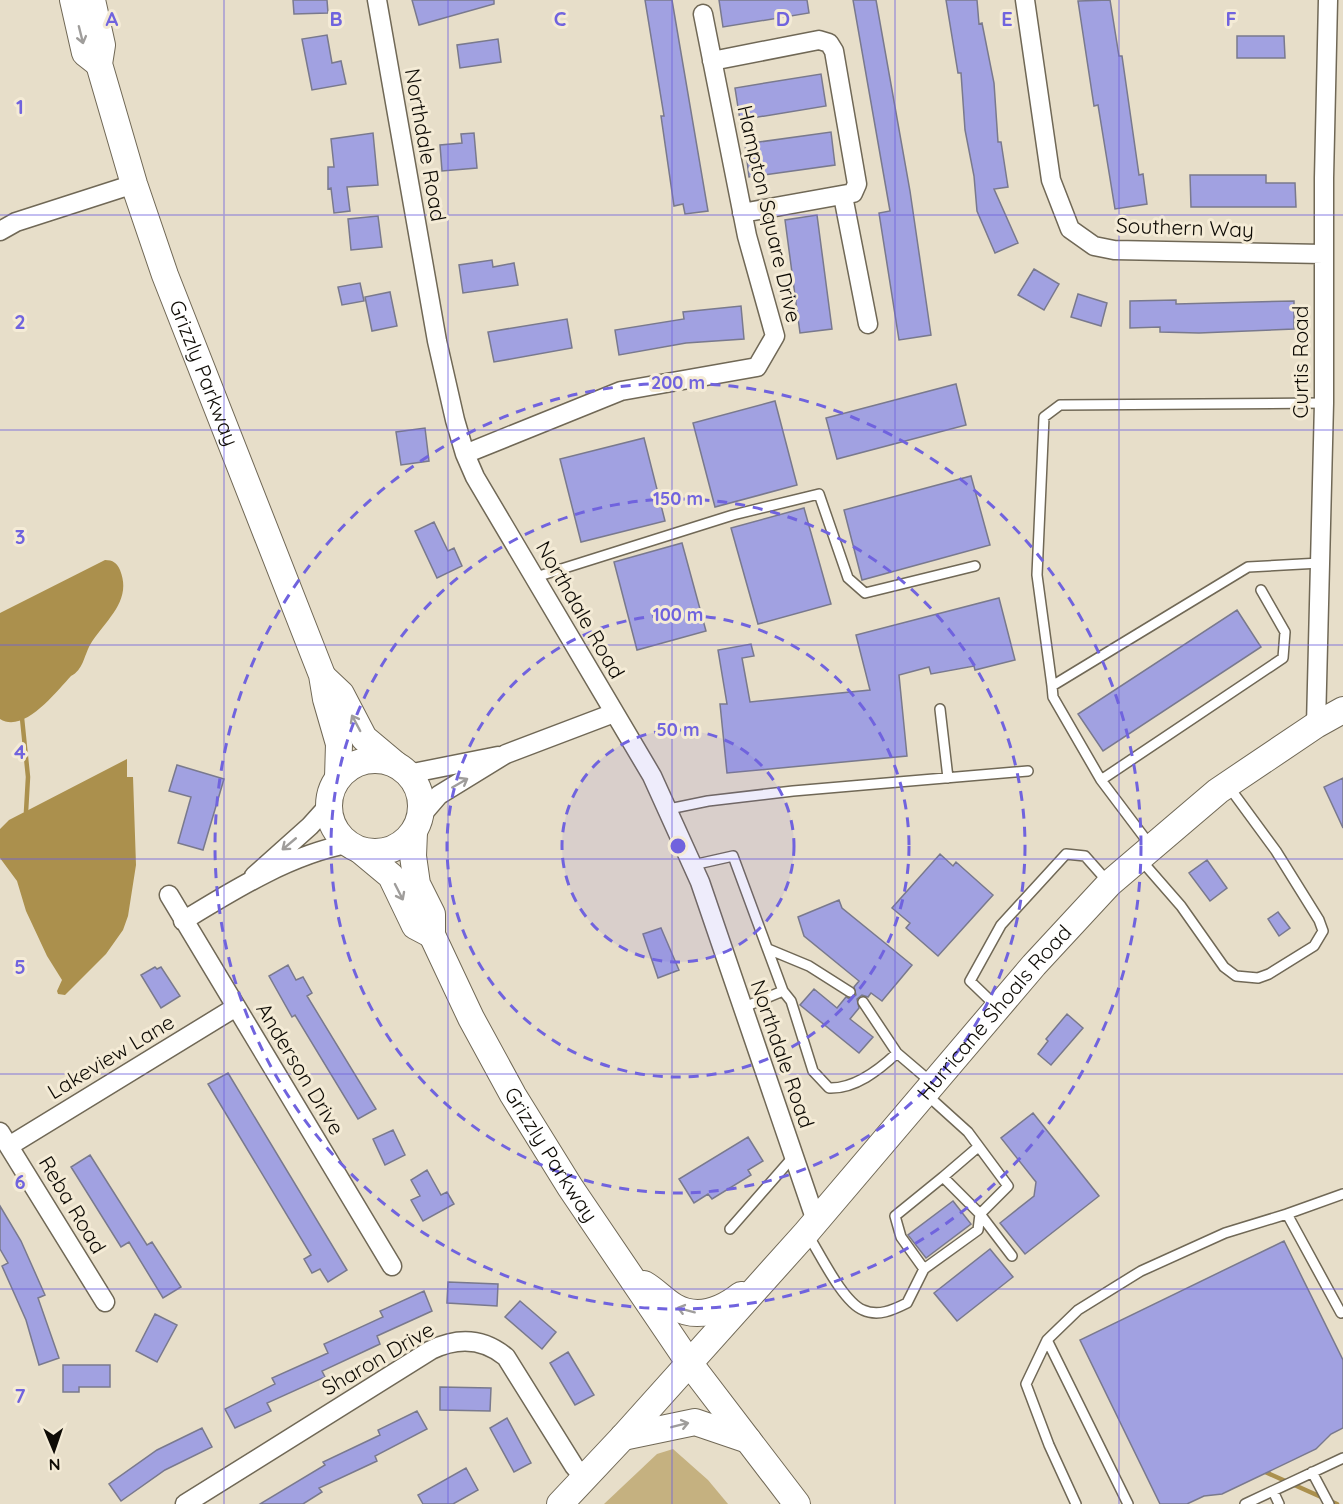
<svg xmlns="http://www.w3.org/2000/svg" width="1343" height="1504" viewBox="0 0 1343 1504" font-family="Quicksand,sans-serif">
  <style>
    .green { fill: #c5b180 }
    .water { fill: #ab904d }
    .lines { fill: none; stroke-linecap: round; stroke-linejoin: round }
    .stream { stroke: #ab904d; stroke-width: 4.5 }
    .building { fill: #a1a1e1; stroke: #79798d; stroke-width: 1.5 }
    .lane-casing { stroke: #706856; stroke-width: 12 }
    .street-casing { stroke: #706856; stroke-width: 21 }
    .secondary-casing { stroke: #706856; stroke-width: 28 }
    .lane { stroke: #fff; stroke-width: 9 }
    .street { stroke: #fff; stroke-width: 18 }
    .secondary { stroke: #fff; stroke-width: 26 }
    .oneway { stroke: #9f9d9b }
    .grid { fill: none; stroke: #7063de; stroke-width: 1.5; stroke-opacity: 0.55 }
    .ring { fill: none; stroke: #7063de; stroke-width: 3; stroke-dasharray: 10 8 }
    .labels { text-anchor: middle; stroke-width: 6; stroke-linejoin: round; paint-order: stroke }
    .street-label { font-size: 21px; fill: #0e0b05; stroke: #f4ebd6 }
    .grid-label { font-size: 20px; text-anchor: middle; font-weight: bold; fill: #7063de; stroke: #f4ebd6; stroke-width: 6; stroke-linejoin: round; paint-order: stroke }
    .centre { fill: #7063de; stroke: #f4ebd6; stroke-width: 3 }
    .ring-label { font-size: 18px; text-anchor: middle; font-weight: bold; fill: #7063de; stroke: #f4ebd6; stroke-width: 6; stroke-linejoin: round; paint-order: stroke }
  </style>
  <rect width="100%" height="100%" fill="#e7dec9"/>
  <path class="green" d="M673,1449L708,1480L728,1504H604L657,1454Z"/>
  <path class="water" d="M105,560C113,560 117,563 120,570C133,602 104,621 90,645C84,656 83,670 71,676C56,692 24,734 0,719V613Z
    M127,759V777H133L136,865L128,916L123,930L106,954L65,995L58,994L57,991L62,980L47,956L26,911L17,881L0,858V829L9,820Z"/>
  <g class="lines">
    <path class="stream" d="M22,718L28,777L26,812
      M1263,1471L1337,1504"/>
  </g>
  <path class="building" d="M293,0H327L328,13L294,14Z
    M412,0H494V4L419,25Z
    M645,0H672L708,211L685,214L683,204L674,206L661,116H664Z
    M719,0H807L809,13L723,27Z
    M853,0H876L910,191L931,335L899,340L879,213L890,211Z
    M946,0H977L979,24L982,23L994,83L998,142H1001L1008,187L994,189L1018,243L995,253L977,211L974,176L965,130L961,73H958Z
    M1110,0L1119,56H1122L1139,175L1143,174L1147,204L1115,209L1098,105L1094,106L1078,1Z
    M327,35L332,63L341,61L346,84L312,90L302,39Z
    M1237,36H1284L1285,58H1237Z
    M498,39L501,62L460,68L457,45Z
    M821,74L826,106L740,120L735,88Z
    M831,132L835,165L749,177L745,144Z
    M373,133L378,185L347,187L350,211L334,213L331,188L328,189V167H334L331,139Z
    M474,133L477,168L442,171L440,145L462,143L461,134Z
    M1190,175H1266V183H1295L1296,207H1191Z
    M817,215L832,329L800,333L785,220Z
    M378,216L382,247L351,250L348,219Z
    M492,260L493,267L514,263L518,285L463,293L459,265Z
    M1034,269L1059,284L1044,310L1018,295Z
    M360,283L364,301L342,305L338,287Z
    M390,292L397,326L372,331L365,297Z
    M1078,294L1107,303L1101,326L1071,317Z
    M1176,300V304L1294,301V329L1199,333L1160,332V327L1130,328V301Z
    M741,306L744,339L686,343L619,355L615,330L684,319L683,312Z
    M567,319L572,348L494,362L488,332Z
    M956,384L966,425L837,459L826,418Z
    M775,401L797,485L715,507L693,423Z
    M425,428L429,461L401,465L396,432Z
    M644,438L665,521L581,542L560,459Z
    M971,476L990,545L862,580L844,510Z
    M804,508L831,604L758,624L731,528Z
    M434,522L448,551L454,548L462,566L437,578L415,531Z
    M682,543L706,631L637,650L614,562Z
    M999,598L1015,660L975,670L974,666L931,674L929,667L899,675L907,756L727,773L720,704H727L718,650L751,644L754,656L742,658L750,702L870,690L856,635Z
    M1237,610L1261,647L1103,751L1078,714Z
    M177,765L224,779L203,850L178,843L191,797L169,791Z
    M1343,778V828L1324,787Z
    M940,854L953,866L956,862L993,895L938,956L906,928L910,923L892,908Z
    M1207,860L1227,888L1210,901L1189,873Z
    M839,900L842,908L912,965L882,1001L871,993L868,997L862,995L857,999L859,1008L850,1019L873,1037L859,1053L800,1005L814,989L837,1008L846,997L850,999L856,995L854,987L859,981L804,936L798,917Z
    M1278,912L1290,928L1279,936L1268,919Z
    M661,928L679,970L658,978L643,934Z
    M288,965L296,980L303,977L312,993L307,996L376,1109L358,1119L295,1015L292,1017L269,976Z
    M155,967L157,969L161,967L180,996L161,1008L141,975Z
    M1067,1014L1083,1028L1051,1065L1038,1054L1048,1041L1046,1039Z
    M228,1073L347,1270L328,1282L320,1269L312,1273L304,1259L311,1255L208,1084Z
    M1033,1113L1099,1196L1025,1254L1000,1223L1034,1196L1036,1182L1001,1138Z
    M393,1130L405,1155L385,1165L373,1139Z
    M748,1137L763,1161L748,1170L751,1175L712,1199L708,1194L694,1203L679,1179Z
    M90,1155L147,1245L152,1242L181,1287L163,1298L129,1242L121,1247L71,1167Z
    M427,1170L441,1195L447,1192L454,1204L423,1221L411,1200L420,1196L411,1180Z
    M953,1201L971,1224L926,1258L908,1235Z
    M0,1206L21,1241L45,1295L38,1298L59,1358L39,1365L26,1320L2,1266L8,1263L0,1249Z
    M1284,1241L1343,1360V1428L1331,1434L1316,1449L1222,1494L1204,1496L1187,1504H1160L1080,1340Z
    M990,1249L1013,1277L957,1321L934,1293Z
    M448,1282L498,1284L497,1306L447,1303Z
    M424,1291L432,1311L377,1336L380,1344L322,1371L325,1377L267,1403L271,1411L235,1428L225,1409L275,1384L272,1378L328,1353L324,1344L383,1317L380,1311Z
    M520,1301L556,1332L542,1349L505,1317Z
    M155,1314L177,1325L157,1362L136,1351Z
    M568,1352L594,1395L575,1405L550,1363Z
    M63,1365H110V1387H79V1392H63Z
    M440,1387L491,1388L490,1411L440,1410Z
    M417,1411L427,1429L375,1456L377,1461L319,1488L322,1492L303,1504H260L325,1465L323,1462L380,1435L378,1430Z
    M507,1418L531,1463L514,1472L490,1428Z
    M202,1428L212,1447L165,1470L121,1501L109,1484L157,1450Z
    M466,1468L478,1490L453,1504H423L418,1495Z"/>
  <g class="lines">
    <defs>
      <path id="lane" d="M536,577L733,515L819,494L848,578L865,593L975,566
        M1261,590L1285,632L1283,658L1101,780L1053,697L1052,686L1248,567L1320,563
        M1052,686L1037,575L1044,417L1060,405L1324,403
        M940,709L948,778
        M1101,780L1150,845
        M669,809L708,801L793,791L1028,771
        M1140,859L1181,906L1224,967L1236,976L1258,978L1269,974L1314,946L1323,931L1319,920L1276,851L1229,787
        M693,865L733,856L783,991
        M768,949L809,966L850,992
        M863,1002L897,1053
        M996,1006L970,981L1001,925L1066,854L1085,856L1108,882
        M742,1008L783,991L791,1001L813,1071L829,1088C855,1089 879,1070 897,1053L931,1082
        M943,1177L978,1147
        M980,1214L1012,1256
        M1287,1214L1343,1194
        M730,1229L793,1157
        M808,1235C820,1254 843,1302 863,1310C878,1317 893,1310 907,1303L924,1269L901,1237L895,1216L943,1177L980,1214L1008,1186L968,1132L927,1095
        M924,1269L978,1230L980,1214
        M1047,1340L1026,1384L1049,1445L1076,1504
        M1312,1472L1329,1504
        M1273,1491L1279,1504
        M1128,1504L1047,1340L1078,1310L1141,1271L1225,1233L1287,1214L1341,1313
        M1245,1504L1343,1458"/>
      <path id="street" d="M377,0L437,341L455,420L465,454L475,477L652,776L700,882L816,1221
        M1025,0L1051,180L1070,229L1094,246L1114,250L1323,254
        M712,61L819,40L829,43L834,51L857,184L853,193L742,213
        M843,196L868,324
        M0,231L16,222L134,184
        M465,454L621,391L757,367L775,336L747,236L703,14
        M1316,725L1324,403V178L1328,0
        M408,774L498,756
        M420,817L439,795L506,754L614,713
        M254,876L310,826L328,806
        M169,895L392,1266
        M183,921C232,891 291,854 348,844
        M0,1132L105,1302
        M9,1146L236,1007
        M185,1504L431,1350C458,1337 483,1338 506,1357L574,1466L585,1479"/>
      <g id="secondary">
        <path d="M73,0L85,53L99,64"/>
        <path id="s1" d="M92,0L102,45L99,64L134,184L165,275L322,675L326,699L339,744L338,778"/>
        <path d="M324,678L341,694L364,738L395,764"/>
        <circle cx="375" cy="806" r="46"/>
        <path id="s2" d="M414,832L413,856L417,884L432,914V935L471,1018L513,1095L570,1187L690,1364L797,1504"/>
        <path d="M361,851L391,876L415,926L432,935"/>
        <path d="M644,1284C655,1290 664,1301 675,1307C698,1320 722,1310 741,1295"/>
        <path d="M623,1437L695,1422L748,1440"/>
        <path id="s3" d="M560,1504L623,1437L806,1233L1034,965L1110,883L1218,791L1316,725L1343,710"/>
      </g>
    </defs>
    <use href="#lane" class="lane-casing"/>
    <use href="#street" class="street-casing"/>
    <use href="#secondary" class="secondary-casing"/>
    <use href="#lane" class="lane"/>
    <use href="#street" class="street"/>
    <use href="#secondary" class="secondary"/>
  </g>
  <defs><path id="oneway-shaft" d="M-6 0H5M1.5-3L5.5 0L1.5 3" fill="none" stroke-width="1.6" stroke-linecap="round" stroke-linejoin="round" transform="scale(1.5)"/></defs>
  <g class="oneway">
    <use href="#oneway-shaft" transform="translate(81 35) rotate(76)"/>
    <use href="#oneway-shaft" transform="translate(356 723) rotate(-118)"/>
    <use href="#oneway-shaft" transform="translate(460 783) rotate(-30)"/>
    <use href="#oneway-shaft" transform="translate(289 844) rotate(140)"/>
    <use href="#oneway-shaft" transform="translate(399 892) rotate(63)"/>
    <use href="#oneway-shaft" transform="translate(686 1310) rotate(-165)"/>
    <use href="#oneway-shaft" transform="translate(680 1425) rotate(-14)"/>
  </g>
  <path class="grid" d="M224,0V1504M448,0V1504M672,0V1504M895,0V1504M1119,0V1504M0,215H1343M0,430H1343M0,645H1343M0,859H1343M0,1074H1343M0,1289H1343"/>
  <circle cx="678" cy="846" r="116" fill="#7063de" fill-opacity=".12"/>
  <g class="ring">
    <circle cx="678" cy="846" r="116"/>
    <circle cx="678" cy="846" r="231"/>
    <circle cx="678" cy="846" r="347"/>
    <circle cx="678" cy="846" r="463"/>
  </g>
  <g class="labels">
    <g class="street-label">
      <text transform="translate(425 145) rotate(80)" y="7">Northdale Road</text>
      <text transform="translate(769 214) rotate(77)" y="7">Hampton Square Drive</text>
      <text transform="translate(1185 228) rotate(2)" y="7">Southern Way</text>
      <text transform="translate(1301 362) rotate(-90)" y="7">Curtis Road</text>
      <text dy="7" stroke="none"><textPath href="#s1" startOffset="392">Grizzly Parkway</textPath></text>
      <text transform="translate(580 610) rotate(60)" y="7">Northdale Road</text>
      <text dy="7" stroke="none"><textPath href="#s3" startOffset="656">Hurricane Shoals Road</textPath></text>
      <text transform="translate(782 1054) rotate(71)" y="7">Northdale Road</text>
      <text transform="translate(111 1057) rotate(-31)" y="7">Lakeview Lane</text>
      <text transform="translate(300 1069) rotate(59)" y="7">Anderson Drive</text>
      <text dy="7" stroke="none"><textPath href="#s2" startOffset="357">Grizzly Parkway</textPath></text>
      <text transform="translate(72 1205) rotate(59)" y="7">Reba Road</text>
      <text transform="translate(378 1359) rotate(-30)" y="7">Sharon Drive</text>
    </g>
  </g>
  <g class="grid-label">
    <text x="112" y="26">A</text>
    <text x="336" y="26">B</text>
    <text x="560" y="26">C</text>
    <text x="783" y="26">D</text>
    <text x="1007" y="26">E</text>
    <text x="1231" y="26">F</text>
    <text x="20" y="114">1</text>
    <text x="20" y="329">2</text>
    <text x="20" y="544">3</text>
    <text x="20" y="759">4</text>
    <text x="20" y="974">5</text>
    <text x="20" y="1189">6</text>
    <text x="20" y="1403">7</text>
  </g>
  <circle cx="678" cy="846" r="9" class="centre"/>
  <g class="ring-label">
    <text x="678" y="389">200 m</text>
    <text x="678" y="505">150 m</text>
    <text x="678" y="621">100 m</text>
    <text x="678" y="736">50 m</text>
  </g>
  <g transform="translate(54 1450) rotate(178)" stroke="#f4ebd6" stroke-width="4.5" paint-order="stroke">
  <path d="M0-4.5L10 22L0 15L-10 22Z" fill="#0e0b05"/>
  <text y="-9" font-size="16" font-weight="bold" text-anchor="middle" fill="#0e0b05">N</text>
  </g>
</svg>
